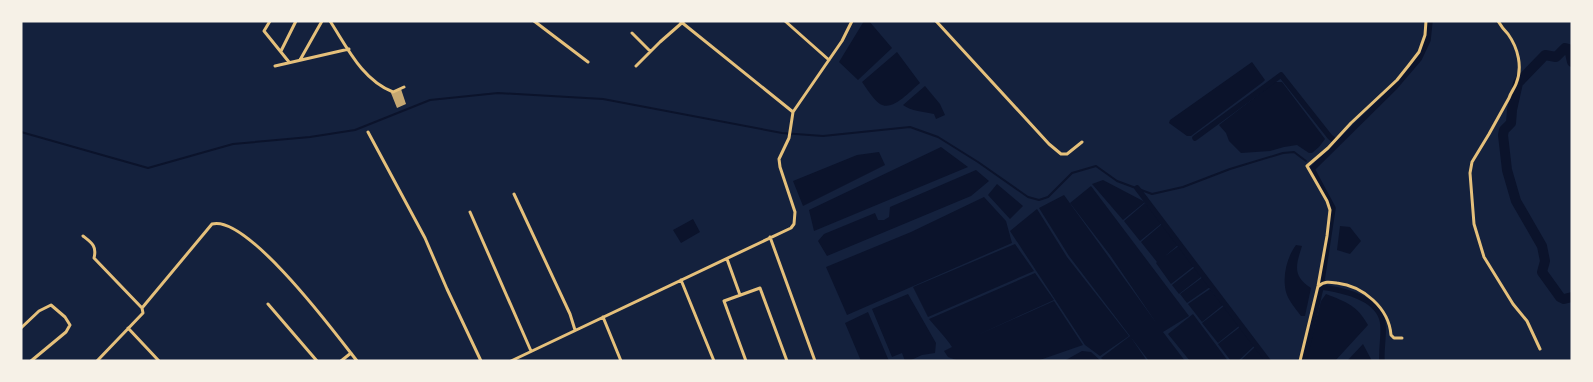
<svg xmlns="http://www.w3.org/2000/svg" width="1593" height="382" viewBox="0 0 1593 382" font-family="Signika,sans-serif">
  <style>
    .water { fill: #0b132b }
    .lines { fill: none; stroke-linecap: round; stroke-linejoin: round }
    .stream { stroke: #0b132b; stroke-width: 2 }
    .canal { stroke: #0b132b; stroke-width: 5.5 }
    .river { stroke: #0b132b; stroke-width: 10 }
    .building { fill: #c6a872 }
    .minor { stroke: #e5c07b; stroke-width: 3 }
  </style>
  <rect width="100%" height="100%" fill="#14213d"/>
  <path class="water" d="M864,21H869L892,48L858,80L839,62Z
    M897,52L920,83C911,90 893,112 880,104C873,99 867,89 862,82Z
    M1252,62L1265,80L1263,82L1191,136H1187L1169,123L1170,120Z
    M1275,82H1282L1325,139L1319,147L1312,153H1309L1297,145L1284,147L1270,151L1241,153L1229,141L1226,133L1219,125Z
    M925,86L940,104L945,115L936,119L934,114C924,112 911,111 903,105Z
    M941,147L968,167L814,231L809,210Z
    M879,152L885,165L803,206L793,181L857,155Z
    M976,170L989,181L971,196L827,256L818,241L824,234L875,213L878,220H884L889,217L890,207Z
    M1103,180L1145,202L1123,220L1092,184Z
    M997,184L1023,206L1010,219L988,195Z
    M1091,186L1189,316L1163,332L1185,361H1149L1069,256L1039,208L1064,195L1157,324L1110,255L1070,203Z
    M984,197L1006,221L1012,243L847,315L826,267L911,232Z
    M1145,203L1162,223L1140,241L1124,221Z
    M1037,209L1067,257L1129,336L1100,356L1085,345L1010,231Z
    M693,219L700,232L681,243L673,230Z
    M1162,224L1178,245L1164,257L1180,245L1194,266L1171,284L1156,263L1157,262L1141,242Z
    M1340,226L1350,227L1361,241L1350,254L1337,250Z
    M1015,244L1034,271L928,317L913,287Z
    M1296,245L1302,246C1296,265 1292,276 1311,288L1305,316H1301C1296,309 1288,300 1286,292C1282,276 1287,257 1296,245Z
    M1195,267L1201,277L1179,294L1172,285Z
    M1035,273L1054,300L973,337L1054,301L1083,345L1037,361H959L948,357L944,351L952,347C945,336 937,329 929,319Z
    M1203,277L1210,287L1187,303L1180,294Z
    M1210,289L1223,305L1202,322L1188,304Z
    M908,294L936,343L935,353L922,355L909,361H905L902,353L892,357L872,309Z
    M1326,294C1346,302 1357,305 1368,325L1335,361H1306L1321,301Z
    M1224,306L1239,326L1218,343L1202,323Z
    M868,312L889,361H861L845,323Z
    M1193,314L1228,361H1190L1168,334Z
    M1240,327L1254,346L1238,361H1231L1218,344Z
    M1130,336L1147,361H1104L1101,358Z
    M1363,344L1372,361H1347Z
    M1256,347L1266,361H1240L1255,347Z
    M1082,351L1091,352L1101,361H1064Z"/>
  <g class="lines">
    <path class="stream" d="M21,132L148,168L233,144L310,137L355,130L430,100L498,93L603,99L782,133L823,136L910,127L938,137L978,162L1028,197L1039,200L1048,197L1072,173L1096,166L1117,181L1152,194L1183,187L1230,169L1283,153L1294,152L1306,161"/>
    <path class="canal" d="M1195,138L1281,75L1330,137L1338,143
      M1137,188L1268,361
      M1321,287C1343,290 1381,298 1383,325C1384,337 1381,349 1382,361
      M1304,361L1321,287L1333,208L1312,169L1395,87L1419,59L1428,40L1430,21"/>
    <path class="river" d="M1572,62L1569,49L1565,48L1556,57L1545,55L1518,83L1512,110L1511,123L1504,130L1503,135L1507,170L1516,201L1542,246L1545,261L1542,272L1560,297L1564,299L1572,297"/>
  </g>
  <path class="building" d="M401,89L406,104L397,108L391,93Z"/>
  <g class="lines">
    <path class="minor" d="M270,21L264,31L289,62
      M330,21C347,47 362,80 393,92L404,87
      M534,21L588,62
      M785,21L829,60
      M936,21L1049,144L1061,154H1067L1082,142
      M1498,21C1501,26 1504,30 1508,34C1518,48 1523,67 1516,84C1514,89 1511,92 1509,98L1489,134L1472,162L1470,173L1474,224L1484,257L1513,304L1527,321L1540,349
      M632,33L650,51
      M281,51L296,21
      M300,60L322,21
      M275,66L349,49
      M636,66L660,42L684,21
      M793,112L842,41L852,21
      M368,132L425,238L447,289L481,361
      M514,194L570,314L575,330
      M470,212L531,351
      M83,236C92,243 97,246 94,258L142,308L143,313L97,361
      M770,237L815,361
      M727,259L740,295
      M681,280L714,361
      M1319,286C1324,281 1330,282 1337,283C1363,286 1389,308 1391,335L1394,338H1402
      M268,304L317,361
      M142,308L212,224C247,214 336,334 357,361
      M603,317L621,361
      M21,328L39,311L51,305L65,317L70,325L66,332L31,361
      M128,328L159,361
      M341,361L351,353
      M511,361L791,228L794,224L795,212L780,167L779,159L789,138L793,112L680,21
      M746,361L724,301L760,288L787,361
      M1300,361L1318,286L1327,236L1330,210L1327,201L1307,166L1328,148L1351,123L1397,80L1409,65L1419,52L1425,35L1426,21"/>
  </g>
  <rect width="1593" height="382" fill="none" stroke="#f6f1e7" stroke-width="45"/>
</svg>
